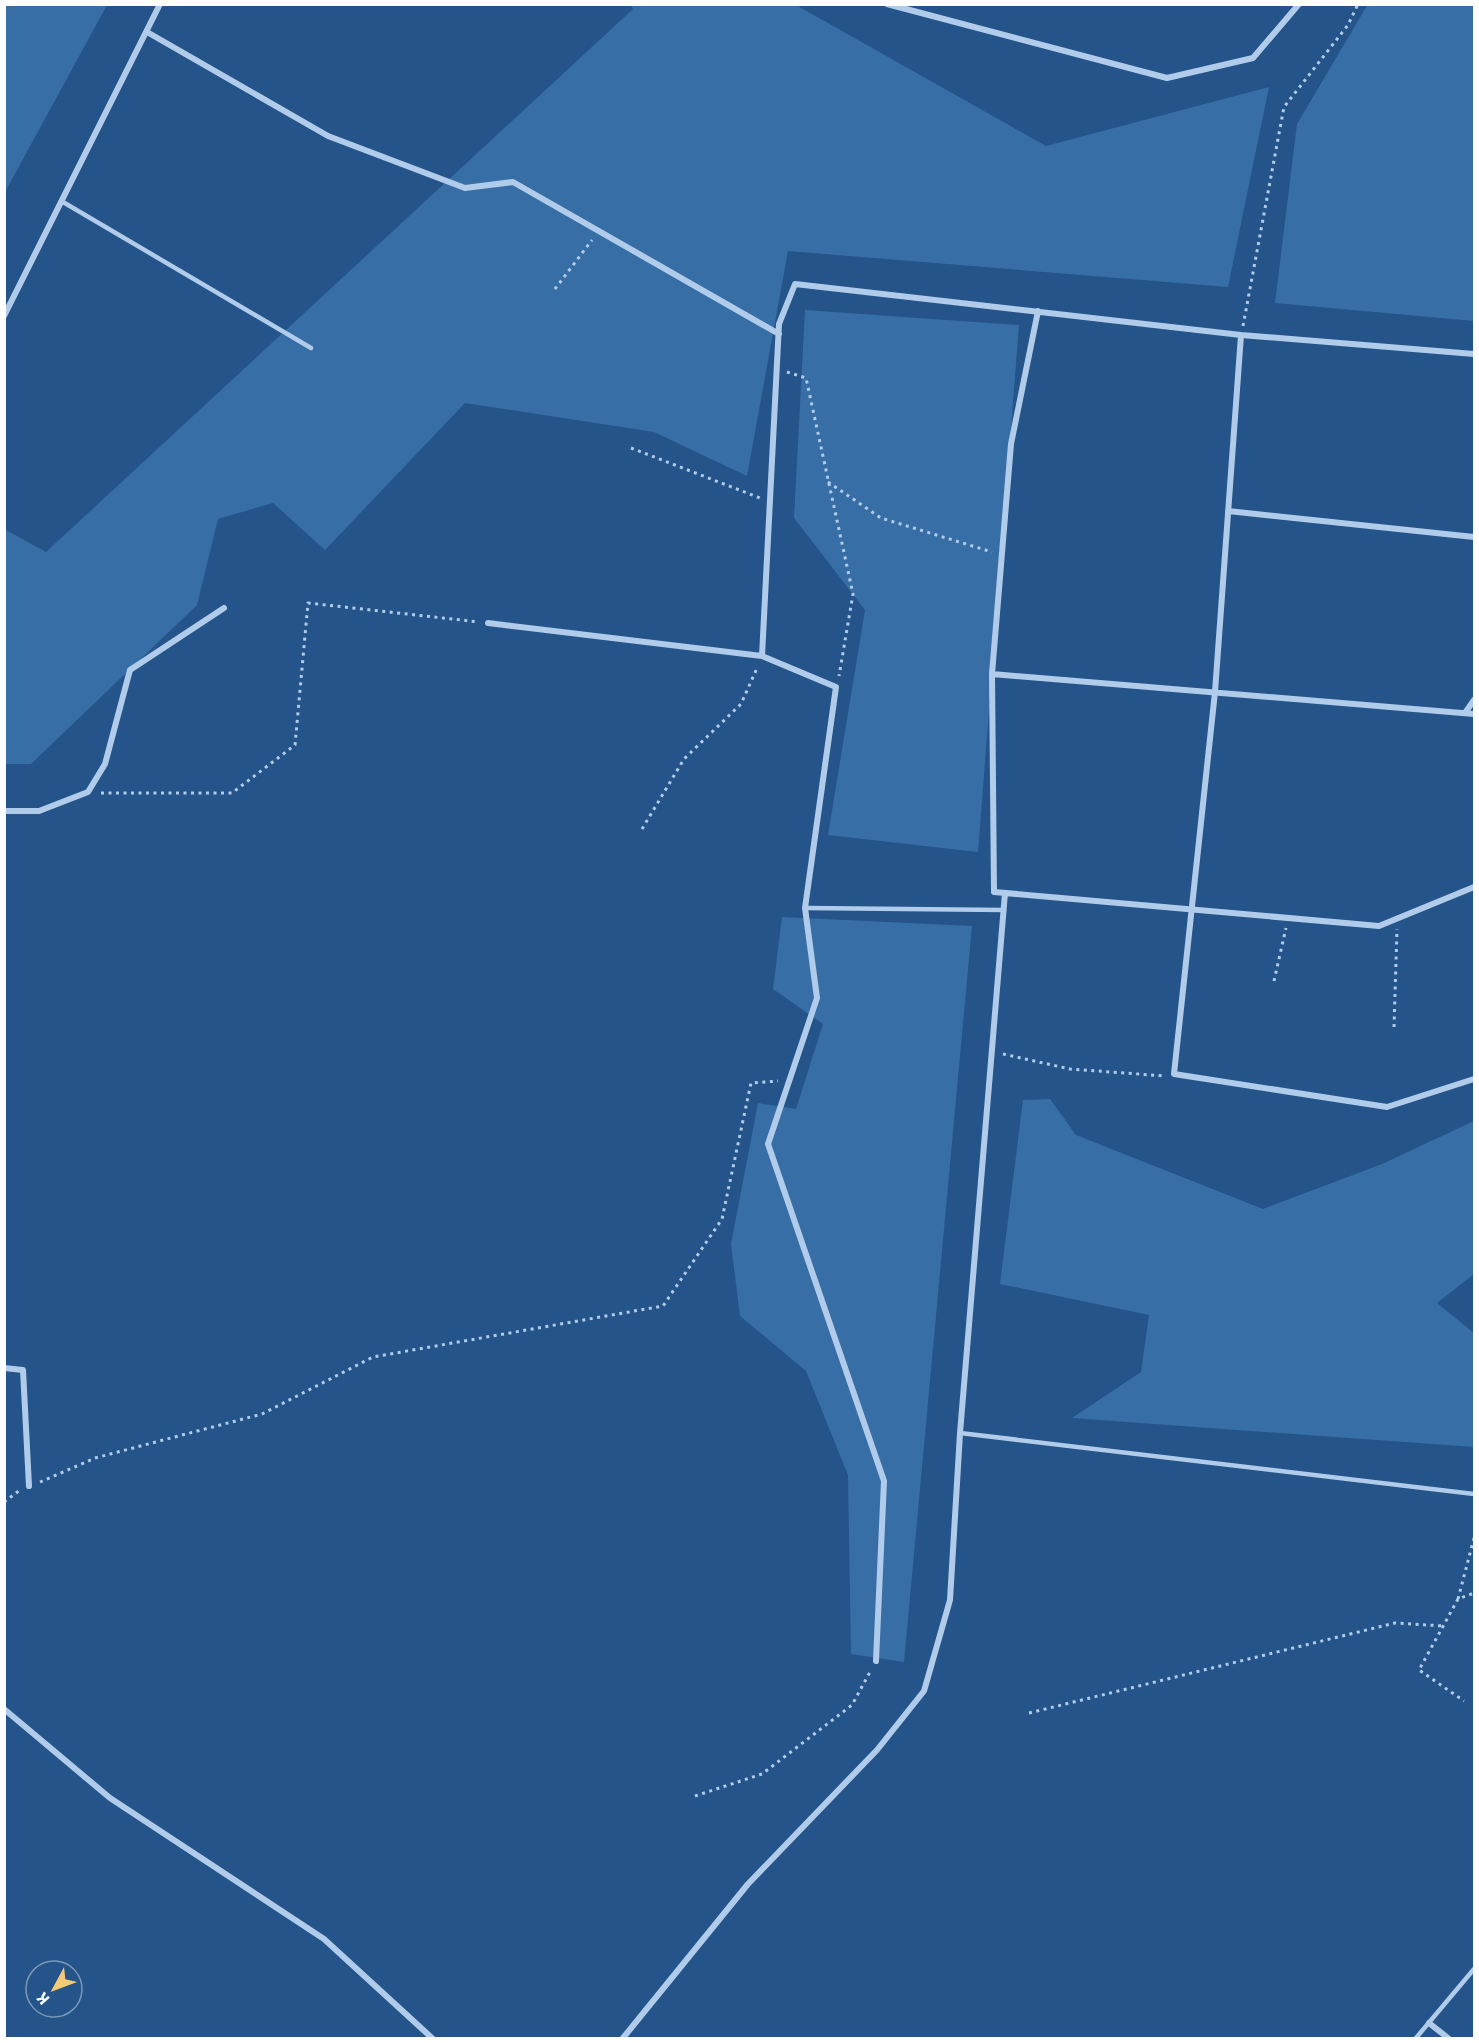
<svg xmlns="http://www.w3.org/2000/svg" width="1479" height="2043" viewBox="0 0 1479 2043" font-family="Signika,sans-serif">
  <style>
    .green { fill: #386ea6 }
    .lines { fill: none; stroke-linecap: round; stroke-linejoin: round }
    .path { stroke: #b0ccea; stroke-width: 3; stroke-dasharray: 3 4.5; stroke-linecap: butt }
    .service { stroke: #b0ccea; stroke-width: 4.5 }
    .minor { stroke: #b0ccea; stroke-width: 6 }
  </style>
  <rect width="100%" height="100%" fill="#245489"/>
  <path class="green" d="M5,4L107,5L5,192L4,5Z
    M1368,4L1474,5V321L1275,303L1297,124Z
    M631,5H796L1046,146L1269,87L1228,287L788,251L747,476L654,432L465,403L325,550L273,503L218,519L197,605L31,764H5L4,529L46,552L633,9Z
    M805,310L1019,325L978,852L828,835L865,610L794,518Z
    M782,917L972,926L904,1662L851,1654L848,1475L806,1371L740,1316L731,1244L758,1103L796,1109L823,1024L773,989Z
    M1050,1099L1076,1135L1263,1209L1382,1164L1474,1121V1274L1437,1303L1474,1333V1447L1072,1418L1141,1372L1149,1315L1000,1284L1023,1100Z"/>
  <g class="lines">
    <path class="path" d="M555,289L592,240
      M1243,326L1284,107L1348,25L1358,4
      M787,372L806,378L853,594L839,676
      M631,448L760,498
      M828,482L881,518L992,552
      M101,793H232L295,745L308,603L479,622
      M642,829L684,759L741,704L758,666
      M1274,981L1286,928
      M1394,1027L1397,929
      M1003,1054L1070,1069L1165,1076
      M40,1482L95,1458L262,1414L373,1357L663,1306L722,1219L751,1083L778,1081
      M4,1502L20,1490
      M1474,1538L1458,1599L1474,1593
      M1458,1599L1419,1670L1464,1701
      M1029,1713L1395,1623L1444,1626
      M695,1796L762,1774L852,1705L871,1670"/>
    <path class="service" d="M63,202L311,348
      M805,908L1004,910
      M960,1433L1474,1494
      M1416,2038L1474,1969"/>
    <path class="minor" d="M887,4L1167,78L1253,58L1299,4
      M147,32L328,136L465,188L513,182L779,334
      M1038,311L1011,444L992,674L994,892L1379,926L1474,887
      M4,316L160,4
      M1241,335L1215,692L1174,1074L1387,1107L1474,1079
      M1228,511L1474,537
      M488,623L762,656L779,324L795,284L1241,335L1474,354
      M762,656L836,687L805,908L817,998L768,1144L884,1481L876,1661
      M992,674L1474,714
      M1465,713L1474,700
      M4,811H39L88,792L105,764L130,670L224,608
      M4,1368L23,1370L29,1486
      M4,1709L110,1798L324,1939L432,2038
      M1429,2023L1448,2038
      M623,2038L748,1884L877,1750L924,1691L950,1600L960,1433L1005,893"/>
  </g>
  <rect width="1479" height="2043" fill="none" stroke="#ffffff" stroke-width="12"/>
  <g transform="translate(54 1989) rotate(229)"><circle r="28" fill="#245489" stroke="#7c98b8" stroke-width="1.5"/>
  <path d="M0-4.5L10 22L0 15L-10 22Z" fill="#f4cb74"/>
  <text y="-9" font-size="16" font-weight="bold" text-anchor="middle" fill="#ffffff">K</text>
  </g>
</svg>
